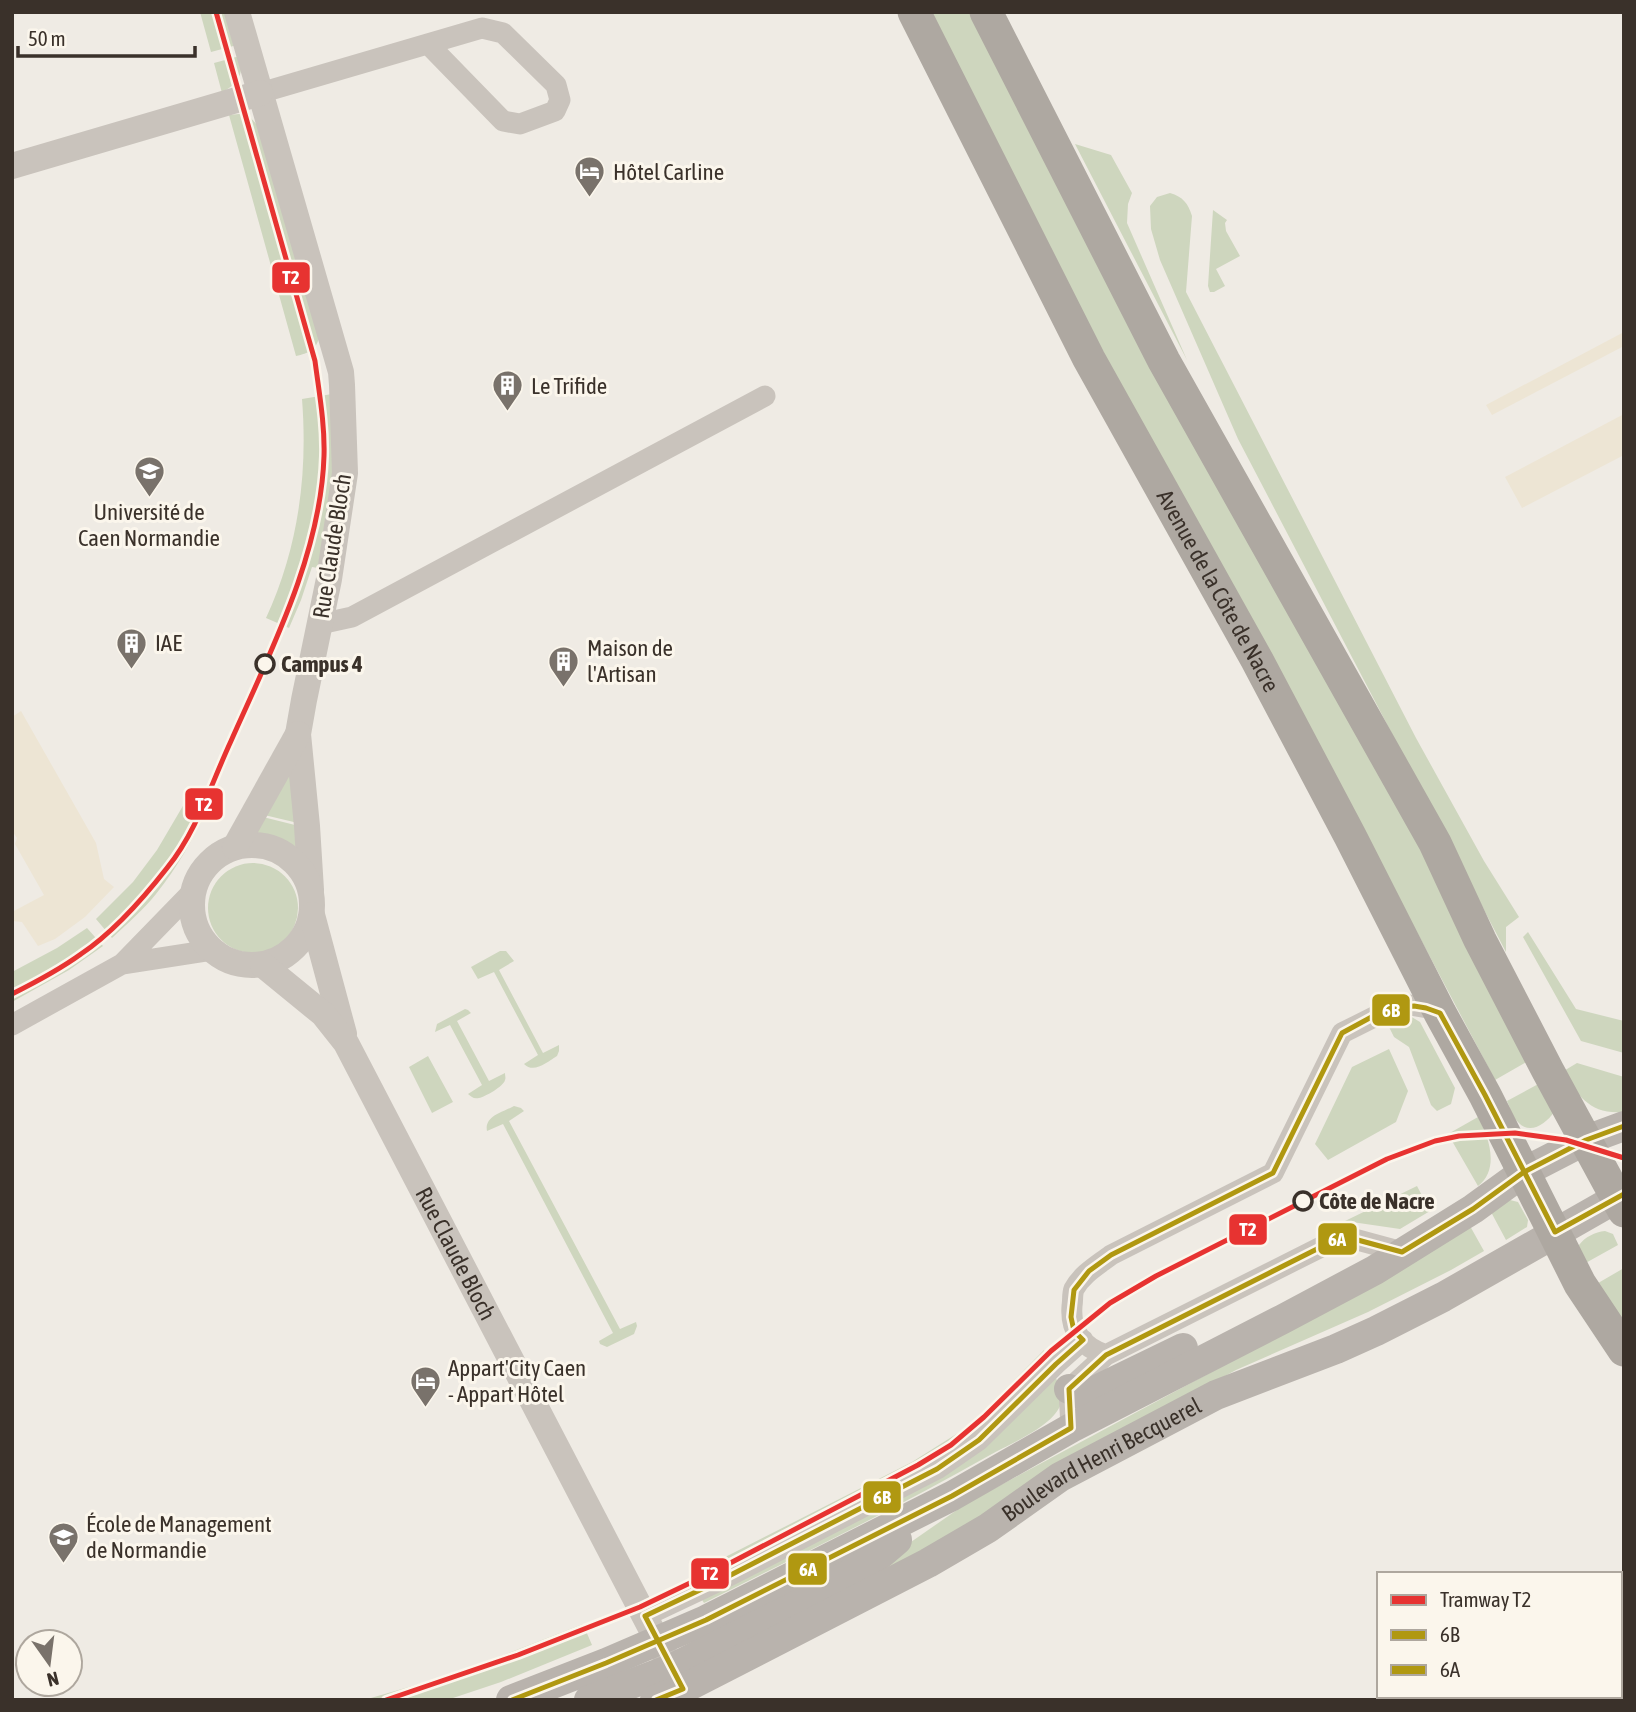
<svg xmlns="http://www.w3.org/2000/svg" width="1636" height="1712" viewBox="0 0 1636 1712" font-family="'Asap Condensed',sans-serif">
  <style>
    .green { fill: #ced6be }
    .plaza { fill: #ede5d4 }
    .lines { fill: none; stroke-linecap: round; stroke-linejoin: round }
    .minor { stroke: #c9c3bc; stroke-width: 21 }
    .tertiary { stroke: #c9c3bc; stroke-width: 26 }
    .secondary { stroke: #b9b3ad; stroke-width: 30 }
    .primary { stroke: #aea8a1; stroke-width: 33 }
    .bus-1-casing { stroke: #fbf6ec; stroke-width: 10 }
    .bus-2-casing { stroke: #fbf6ec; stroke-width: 10 }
    .bus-1 { stroke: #b09811; stroke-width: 5 }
    .bus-2 { stroke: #b09811; stroke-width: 5 }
    .tram-1-casing { stroke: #fbf6ec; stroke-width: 10 }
    .tram-1 { stroke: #e73331; stroke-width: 5 }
    .stop-dot { fill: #fbf6ec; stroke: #3a312a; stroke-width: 3.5 }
    .labels { text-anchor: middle; stroke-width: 6; stroke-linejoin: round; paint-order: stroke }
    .poi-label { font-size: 23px; fill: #3a312a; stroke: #fbf6ec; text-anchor: start }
    .street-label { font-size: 23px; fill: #3a312a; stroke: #fbf6ec }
    .stop-label { font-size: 23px; font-weight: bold; fill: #3a312a; stroke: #fbf6ec; text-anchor: start }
    .line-badge { stroke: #fbf6ec; stroke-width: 2.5 }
    .badge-label { font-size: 19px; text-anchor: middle; font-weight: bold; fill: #fff }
  </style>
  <rect width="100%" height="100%" fill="#efebe4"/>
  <path class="green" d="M200,12H227L237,45L211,52Z
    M926,12H973L1388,785L1530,1060L1495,1080L1325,758L1125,398Z
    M240,56C244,76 238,82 222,93L214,63Z
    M239,114L250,117L258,126L319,338C315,351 309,353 296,356L229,115Z
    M1075,144L1111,155L1132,193L1128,204L1127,223L1187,360Z
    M1170,193C1183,197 1188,203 1192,216L1186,292L1416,738L1484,861L1519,917L1506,927V952L1238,439L1160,260L1151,229L1150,206L1157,197Z
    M1213,210L1227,220L1225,223L1226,231L1240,256L1216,269L1225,286L1214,292H1210L1208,286Z
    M332,394L335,432L331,494L318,568L312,567L301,600L289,628L266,618C298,549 308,475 302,399Z
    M290,759L298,823L260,814Z
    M187,799L208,808C193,839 177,868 156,894C143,910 127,924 112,938L96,919L133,882L157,850Z
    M259,816L299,826L296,847L267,835L248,833Z
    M208 908a45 45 0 1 1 90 0a45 45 0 1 1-90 0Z
    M87,928L103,946L69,970L12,1002V972L57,948Z
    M1528,932L1576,1009L1624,1021V1053L1581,1041L1523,937Z
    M500,951H506L514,961L499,970L543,1053L559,1045V1051L557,1056C547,1062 534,1074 524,1064L538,1055L494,972L478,979L471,967Z
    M465,1009L468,1010L471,1013L457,1021L489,1081L505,1073C505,1076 506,1078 505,1080C504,1086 485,1097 479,1098C473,1099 472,1097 468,1094L482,1085L450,1025L435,1032L437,1024Z
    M1402,1015L1410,1016L1420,1022L1455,1088L1451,1104L1437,1111L1431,1105L1409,1047L1394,1037L1387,1023Z
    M1389,1049L1408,1091L1396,1122L1328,1160L1315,1144L1352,1067Z
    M428,1056L453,1102L432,1113L409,1067Z
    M1577,1063L1624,1077V1112C1590,1115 1579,1096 1562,1072Z
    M1542,1082L1554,1112C1546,1124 1529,1136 1517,1121C1512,1117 1510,1107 1507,1101Z
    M514,1106L521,1108L524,1111L509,1121L620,1329L636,1322L637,1326L634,1334L607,1347L600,1344L599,1341L613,1333L503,1124L487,1131C484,1116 503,1112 514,1106Z
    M1478,1117C1489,1137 1500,1169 1478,1186L1448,1134Z
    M1417,1186L1430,1211L1400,1229L1345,1221Z
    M1510,1200L1518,1202L1528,1220L1527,1227L1506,1240L1491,1212Z
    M1470,1226L1484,1251L1451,1270L1368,1312L1236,1370L1043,1475L975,1525L883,1572L875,1567L967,1503L1217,1369Z
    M1605,1231L1613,1234L1618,1245L1582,1265L1579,1245C1585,1237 1595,1232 1605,1231Z
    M1624,1268V1329L1593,1286Z
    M1044,1350L1049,1362L1000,1412L933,1462L695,1585L690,1575L912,1462L958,1433L979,1416Z
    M1055,1375C1058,1384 1064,1396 1060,1406C1051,1427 1010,1444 990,1455C897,1508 800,1555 704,1603L701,1598L955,1467Z
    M583,1624L592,1645L501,1682L447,1700H364L457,1673Z"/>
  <path class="plaza" d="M1624,332V346L1492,415L1486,405Z
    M1624,414V455L1522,508L1505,477Z
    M21,711L96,843L104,879L114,887L85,917L55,939L38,946L22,922L12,921V912L44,895L15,844L17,838L12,831V717Z"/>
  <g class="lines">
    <path class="minor" d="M260,93L482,28L503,33L556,85L560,100L555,111L520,124L503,121L428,44
      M320,624L352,617L765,396
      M122,964L212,950
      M12,1025L122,964L193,891
      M1106,1355C1082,1347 1070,1331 1072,1306C1073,1301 1072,1294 1074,1289C1082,1274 1098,1265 1111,1255L1273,1173L1342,1033L1390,1009L1410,1005L1428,1008L1440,1013
      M1071,1428L1069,1389L1106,1355L1343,1236L1402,1252
      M645,1616L721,1580L937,1469L979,1440L1056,1364L1083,1340"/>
    <g class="tertiary">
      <path d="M237,12L341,372L342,385L345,473L329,579L304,700L298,734L307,826L311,890"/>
      <path d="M12,166L260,93"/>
      <circle cx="252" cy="905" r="60"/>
      <path d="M235,847L298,734"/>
      <path d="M312,915L344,1034"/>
      <path id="s1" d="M263,965L323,1014L346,1043L682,1688"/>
    </g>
    <g class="secondary">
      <path d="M1069,1389L1084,1396L1183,1348"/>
      <path d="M511,1700L606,1663L706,1620L952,1496L1071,1428L1283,1319L1375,1270L1473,1209L1524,1172L1586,1140L1624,1126"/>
      <path d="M589,1700L673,1668L800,1604L877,1557L897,1540"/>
      <path id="s2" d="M655,1700L683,1689L928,1563L988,1528L1060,1477L1216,1395L1336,1349L1376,1331L1443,1297L1624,1194"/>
    </g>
    <g class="primary">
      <path id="s3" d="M914,12L1089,359L1257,660L1350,836L1440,1013L1485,1095L1580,1284L1624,1350"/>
      <path d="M986,12L1164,361L1435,843L1480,940L1548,1071L1624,1211"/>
    </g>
    <defs>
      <path id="bus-1" d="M656,1700L683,1689L645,1616L721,1580L937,1469L979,1440L1056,1364L1083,1340L1074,1331L1071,1317L1074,1290L1089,1271L1111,1255L1273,1173L1342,1033L1377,1014L1401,1007L1414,1006L1426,1008L1440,1013L1485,1095L1555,1232L1624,1194"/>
      <path id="bus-2" d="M512,1700L606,1663L706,1620L952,1496L1071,1428L1069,1389L1106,1355L1343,1236L1402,1252L1473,1209L1524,1172L1586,1140L1624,1126"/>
    </defs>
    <use href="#bus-1" class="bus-1-casing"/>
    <use href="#bus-2" class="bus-2-casing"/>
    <use href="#bus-1" class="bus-1"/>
    <use href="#bus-2" class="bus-2"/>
    <defs>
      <path id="tram-1" d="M12,994C36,982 59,970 81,954C114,932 142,900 167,868C197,831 211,784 231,741C270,653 321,554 324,456C325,424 319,392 315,361L216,12
        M386,1700L518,1655L640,1607L715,1571L918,1465L951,1445L984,1417L1051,1351L1110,1303L1156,1276L1387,1159L1435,1141L1459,1136L1515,1133L1566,1140L1624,1158"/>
    </defs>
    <use href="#tram-1" class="tram-1-casing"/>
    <use href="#tram-1" class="tram-1"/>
  </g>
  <defs>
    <symbol id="hotel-pin" viewBox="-11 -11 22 30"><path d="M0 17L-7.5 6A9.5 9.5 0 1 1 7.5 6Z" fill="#79726b" stroke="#fbf6ec"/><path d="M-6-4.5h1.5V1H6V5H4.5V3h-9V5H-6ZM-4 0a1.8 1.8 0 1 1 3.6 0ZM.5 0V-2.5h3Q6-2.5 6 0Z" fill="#fff"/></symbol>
    <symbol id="building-pin" viewBox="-11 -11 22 30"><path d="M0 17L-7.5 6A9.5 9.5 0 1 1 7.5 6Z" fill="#79726b" stroke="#fbf6ec"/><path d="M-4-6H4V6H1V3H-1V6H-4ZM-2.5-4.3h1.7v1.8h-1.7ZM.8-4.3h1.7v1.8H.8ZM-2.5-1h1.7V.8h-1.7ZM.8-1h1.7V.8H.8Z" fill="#fff"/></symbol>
    <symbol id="university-pin" viewBox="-11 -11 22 30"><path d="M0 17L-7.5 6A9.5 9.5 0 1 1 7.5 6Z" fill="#79726b" stroke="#fbf6ec"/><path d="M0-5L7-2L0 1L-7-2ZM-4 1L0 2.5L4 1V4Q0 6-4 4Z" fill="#fff"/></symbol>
    <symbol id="school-pin" viewBox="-11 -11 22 30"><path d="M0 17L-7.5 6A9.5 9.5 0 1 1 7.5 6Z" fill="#79726b" stroke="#fbf6ec"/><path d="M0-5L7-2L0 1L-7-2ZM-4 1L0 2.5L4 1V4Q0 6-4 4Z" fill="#fff"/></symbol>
  </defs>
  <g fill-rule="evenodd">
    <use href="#hotel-pin" x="572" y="154" width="35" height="47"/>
    <use href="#building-pin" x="490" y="368" width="35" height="47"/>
    <use href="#university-pin" x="132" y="454" width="35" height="47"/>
    <use href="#building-pin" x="114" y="626" width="35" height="47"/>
    <use href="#building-pin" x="546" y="644" width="35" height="47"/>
    <use href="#hotel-pin" x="408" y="1364" width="35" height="47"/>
    <use href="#school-pin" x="46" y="1520" width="35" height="47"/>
  </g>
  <g class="stop-dot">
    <circle cx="265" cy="664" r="9"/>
    <circle cx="1303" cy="1201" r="9"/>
  </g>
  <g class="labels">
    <g class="poi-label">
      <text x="613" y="180">Hôtel Carline</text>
      <text x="531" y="394">Le Trifide</text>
      <text x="149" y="520" text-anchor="middle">Université de<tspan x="149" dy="26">Caen Normandie</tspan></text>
      <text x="155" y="651">IAE</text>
      <text x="587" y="656">Maison de<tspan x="587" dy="26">l'Artisan</tspan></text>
      <text x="448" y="1376">Appart'City Caen<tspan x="448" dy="26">- Appart Hôtel</tspan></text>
      <text x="86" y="1532">École de Management<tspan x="86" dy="26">de Normandie</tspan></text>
    </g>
    <g class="street-label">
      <text transform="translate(332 546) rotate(-81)" y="8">Rue Claude Bloch</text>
      <text dy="8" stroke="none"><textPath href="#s3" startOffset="654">Avenue de la Côte de Nacre</textPath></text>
      <text dy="8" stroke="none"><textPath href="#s1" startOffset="352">Rue Claude Bloch</textPath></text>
      <text dy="8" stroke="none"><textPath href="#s2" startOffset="508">Boulevard Henri Becquerel</textPath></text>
    </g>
    <g class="stop-label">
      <text x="281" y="672">Campus 4</text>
      <text x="1319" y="1209">Côte de Nacre</text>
    </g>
  </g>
  <g class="line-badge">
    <rect x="271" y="261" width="40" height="33" rx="7" fill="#e73331"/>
    <rect x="184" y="787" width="40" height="34" rx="7" fill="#e73331"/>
    <rect x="1371" y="993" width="40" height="34" rx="7" fill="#b09811"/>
    <rect x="1228" y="1213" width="40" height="33" rx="7" fill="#e73331"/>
    <rect x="1317" y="1222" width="41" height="34" rx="7" fill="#b09811"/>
    <rect x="862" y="1480" width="40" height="34" rx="7" fill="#b09811"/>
    <rect x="787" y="1552" width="41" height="34" rx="7" fill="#b09811"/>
    <rect x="690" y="1557" width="40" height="33" rx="7" fill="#e73331"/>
  </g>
  <g class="badge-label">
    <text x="291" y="284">T2</text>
    <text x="204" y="811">T2</text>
    <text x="1391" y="1017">6B</text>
    <text x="1248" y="1236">T2</text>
    <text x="1337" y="1246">6A</text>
    <text x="882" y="1504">6B</text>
    <text x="808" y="1576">6A</text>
    <text x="710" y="1580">T2</text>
  </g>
  <rect width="1636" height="1712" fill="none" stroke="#3a312a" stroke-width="28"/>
  <rect x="1377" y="1572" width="245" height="126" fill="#fbf6ec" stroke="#aea79e" stroke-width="2"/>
  <rect x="1391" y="1595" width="35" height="10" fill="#e73331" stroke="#aea79e" stroke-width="2"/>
  <text x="1440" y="1607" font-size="21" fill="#3a312a">Tramway T2</text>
  <rect x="1391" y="1630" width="35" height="10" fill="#b09811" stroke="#aea79e" stroke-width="2"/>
  <text x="1440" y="1642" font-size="21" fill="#3a312a">6B</text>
  <rect x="1391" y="1665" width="35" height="10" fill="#b09811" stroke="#aea79e" stroke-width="2"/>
  <text x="1440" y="1677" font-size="21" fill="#3a312a">6A</text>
  <g transform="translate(49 1663) rotate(166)"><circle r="33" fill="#fbf6ec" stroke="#aea79e" stroke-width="2"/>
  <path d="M0-5L12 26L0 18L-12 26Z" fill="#79726b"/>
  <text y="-10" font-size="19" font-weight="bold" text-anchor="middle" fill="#3a312a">N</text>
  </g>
  <path d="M18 46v10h177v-10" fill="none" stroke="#3a312a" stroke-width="3.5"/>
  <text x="28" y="46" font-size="21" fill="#3a312a" stroke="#fbf6ec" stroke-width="5" paint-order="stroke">50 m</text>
</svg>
